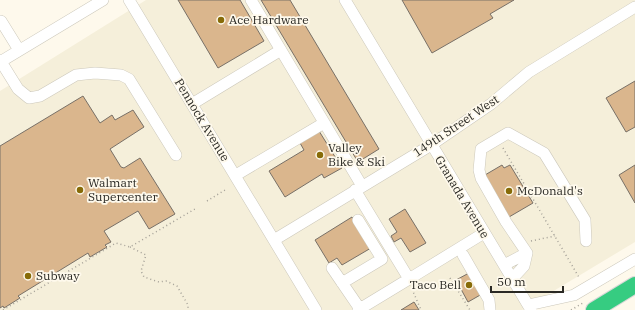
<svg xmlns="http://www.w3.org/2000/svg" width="635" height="310" viewBox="0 0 635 310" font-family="'IBM Plex Serif',serif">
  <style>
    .built { fill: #f5efda }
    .building { fill: #dab68d; stroke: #787067 }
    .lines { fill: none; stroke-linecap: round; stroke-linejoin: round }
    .minor-casing { stroke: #ccc8bb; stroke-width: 12 }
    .highway-casing { stroke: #d9d8d8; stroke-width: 18 }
    .path { stroke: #a5a198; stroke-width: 1.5; stroke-dasharray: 1 3; stroke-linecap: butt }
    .minor { stroke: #fff; stroke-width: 11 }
    .highway { stroke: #36cc81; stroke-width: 16 }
    .poi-dot { fill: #876b08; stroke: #fef9ec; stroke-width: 1.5 }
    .labels { text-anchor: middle; stroke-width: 3.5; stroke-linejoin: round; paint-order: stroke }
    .poi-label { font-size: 12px; fill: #2a2924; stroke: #fef9ec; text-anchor: start }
    .street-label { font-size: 12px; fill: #2a2924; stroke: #fef9ec }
  </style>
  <rect width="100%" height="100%" fill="#fef9ec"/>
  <path class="built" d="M146,0H635V242L522,310H0V91Z"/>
  <path class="building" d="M178,0H240L264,41L218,68Z
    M261,0H290L379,149L358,162Z
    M402,0H514L490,14L493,18L432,53Z
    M635,81V127L626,132L606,98Z
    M83,96L100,123L112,115L115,120L133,110L144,127L110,149L121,167L124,168L140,158L175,214L149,229L138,211L104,231L111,242L105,245L107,247L90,257L88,253L18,296L20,298L4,308L3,306L0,308V146Z
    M319,131L342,168L324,178L322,174L285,197L269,171L304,150L300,143Z
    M502,165L504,168L510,165L533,203L509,217L485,175Z
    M635,165V203L619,175Z
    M405,209L426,243L410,252L401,238L394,242L391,236L397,232L389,219Z
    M352,217L371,248L342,265L337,258L329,263L315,240Z
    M469,273L482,294L468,302L456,280Z
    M414,302L419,310H401Z"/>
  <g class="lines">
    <defs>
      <path id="minor" d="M129,0L316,310
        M251,0L362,186
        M345,0L531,310
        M1,21L19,50
        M0,60L18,89L29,98L40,96L76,75L95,73L121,75L129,79L176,155
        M0,62L103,0
        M192,104L281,50
        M236,175L324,123
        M355,190L409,279L484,233
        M274,240L431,145L491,104L529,72L635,7
        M463,255L489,300L490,310
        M504,265L527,253
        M332,268L360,309
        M512,279L524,266L527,253L506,222L481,178L479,170L481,149L508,133L544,153L585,220L586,241
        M342,283L382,259L358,220
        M528,305L574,295L635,259
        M358,310L409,279"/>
      <path id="highway" d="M594,310L635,285"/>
    </defs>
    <use href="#minor" class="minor-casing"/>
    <use href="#highway" class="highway-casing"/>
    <path class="path" d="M503,148L580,279
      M207,201L225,190
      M531,241L555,236
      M130,247L146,255L141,271L144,277L159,282L166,281L177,286L188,305V310
      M450,278L470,310
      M412,289L421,310
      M3,310L116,243L130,247L195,209
      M571,310L583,303"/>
    <use href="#minor" class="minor"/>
    <use href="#highway" class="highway"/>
  </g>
  <g class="poi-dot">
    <circle cx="221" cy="20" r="4"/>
    <circle cx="320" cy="155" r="4"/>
    <circle cx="80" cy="190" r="4"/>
    <circle cx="509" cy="191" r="4"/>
    <circle cx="28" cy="276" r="4"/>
    <circle cx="469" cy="285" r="4"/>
  </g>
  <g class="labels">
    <g class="poi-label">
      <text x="229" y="24">Ace Hardware</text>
      <text x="328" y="152">Valley<tspan x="328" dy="14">Bike &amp; Ski</tspan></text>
      <text x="88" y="187">Walmart<tspan x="88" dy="14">Supercenter</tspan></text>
      <text x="517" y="195">McDonald's</text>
      <text x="36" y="280">Subway</text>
      <text x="461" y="289" text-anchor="end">Taco Bell</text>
    </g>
    <g class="street-label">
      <text transform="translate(202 120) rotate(59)" y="4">Pennock Avenue</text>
      <text transform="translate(456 126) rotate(-34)" y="4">149th Street West</text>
      <text transform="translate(462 197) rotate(59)" y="4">Granada Avenue</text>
    </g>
  </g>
  <path d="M491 286v6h72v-6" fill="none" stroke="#2a2924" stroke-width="2"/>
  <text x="497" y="286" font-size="12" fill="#2a2924" stroke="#fef9ec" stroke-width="3" paint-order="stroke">50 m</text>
</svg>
